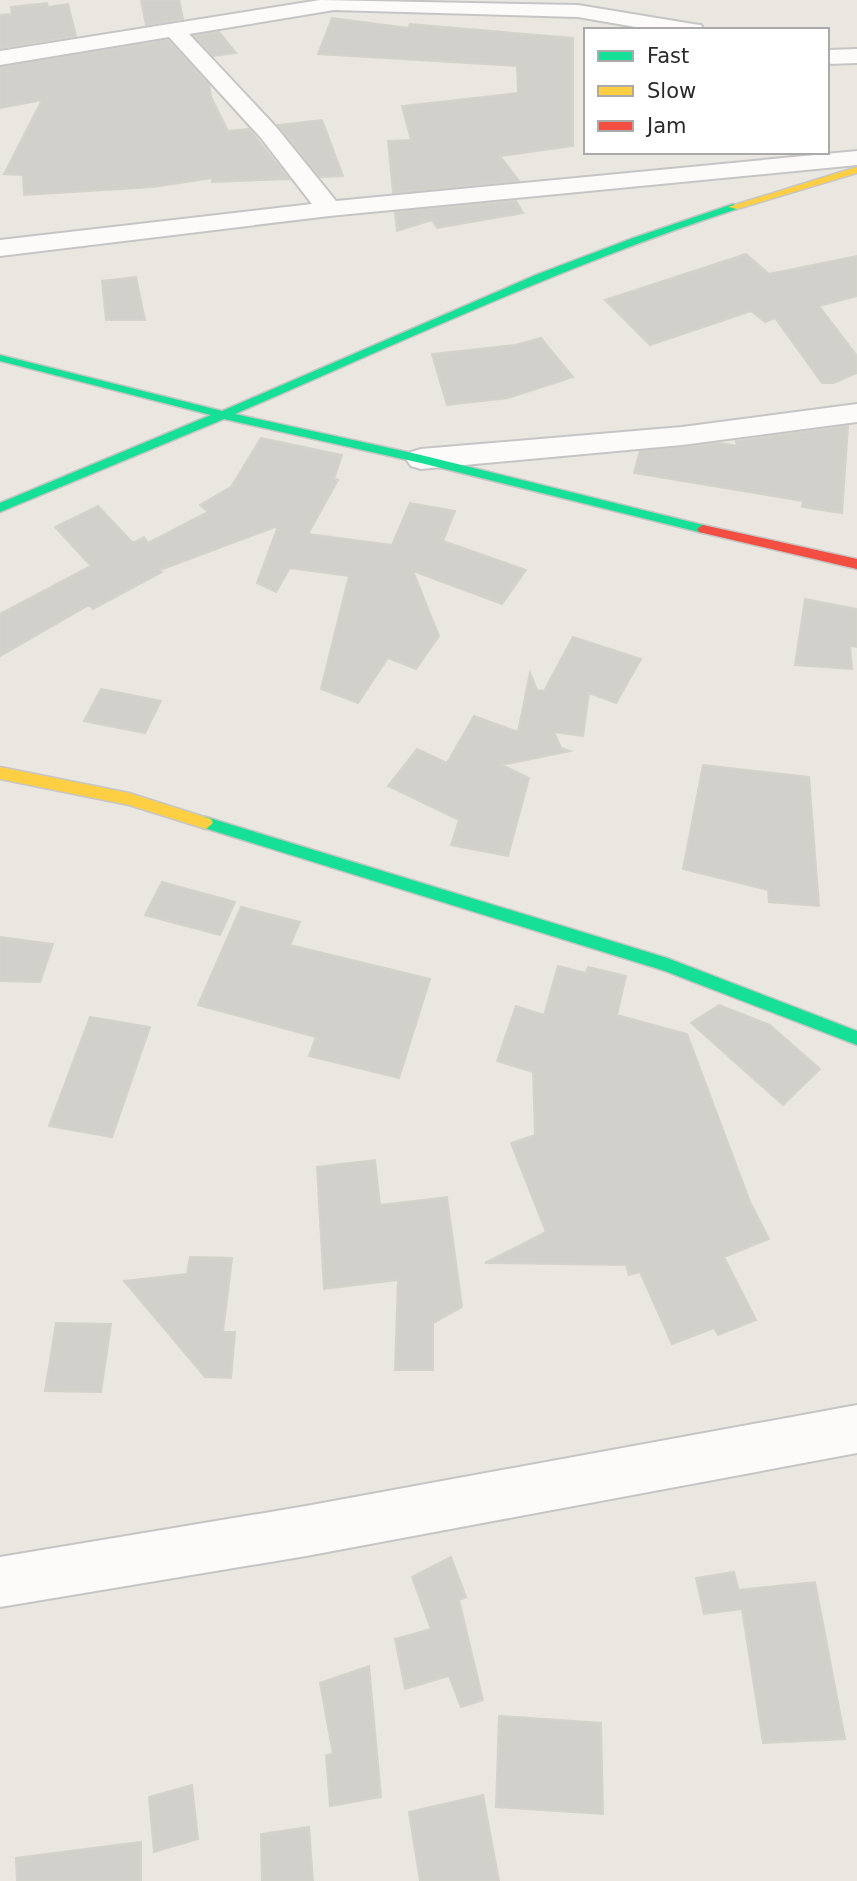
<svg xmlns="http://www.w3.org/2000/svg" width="857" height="1881" viewBox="0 0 857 1881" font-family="'DejaVu Sans',sans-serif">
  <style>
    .building { fill: #d1d0ca; stroke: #d4d3cb; stroke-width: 2 }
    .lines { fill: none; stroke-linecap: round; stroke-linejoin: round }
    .street-casing { stroke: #c6c5c5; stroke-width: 4 }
    .fast-casing { stroke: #c6c5c5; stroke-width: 3 }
    .slow-casing { stroke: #c6c5c5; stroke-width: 3 }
    .jam-casing { stroke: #c6c5c5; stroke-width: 3 }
    .street { fill: #fcfbfa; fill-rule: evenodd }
    .fast { fill: #16e098; fill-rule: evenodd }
    .slow { fill: #ffcf43; fill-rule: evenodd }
    .jam { fill: #f24e42; fill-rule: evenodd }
  </style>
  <rect width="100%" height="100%" fill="#e9e7df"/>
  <path class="building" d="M141,0H179L183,19L146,25Z
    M47,3L48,7L68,4L76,36L0,48V15L12,14L11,7Z
    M332,18L408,28L410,24L573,38V146L500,156L519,181L393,193L388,141L411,140L402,106L518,93L517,66L318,54Z
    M219,32L236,53L213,56L194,36Z
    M168,40L209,85L211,97L228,131L249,129L289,179L212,182V178L153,187L24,195L23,175L4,174L42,100L0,108V67Z
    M322,120L343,176L320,177L278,125Z
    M516,201L523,213L437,228L432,220L397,231L395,212Z
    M746,254L769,274L857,256V296L819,306L857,356V373L834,383H822L775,318L765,322L751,311L650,345L605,300Z
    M136,277L145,320H106L102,281Z
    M541,338L573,377L508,398L447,405L432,354L515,345Z
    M848,426L842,513L802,507L803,501L634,473L640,451L720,443L737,446L736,441Z
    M261,438L342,455L334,479L338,480L308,534L392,545L410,503L455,511L443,541L526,570L502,604L413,571L439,636L416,669L388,658L358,703L321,689L349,576L290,568L276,592L257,583L278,526L160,570L162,572L93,609L89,605L0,656V614L91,566L55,527L98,506L133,543L144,537L148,543L208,512L200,505L231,487Z
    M805,599L857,609V647L850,646L852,669L795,665Z
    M573,637L641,659L616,703L589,693L583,736L554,732L561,748L570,751L502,765L529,778L508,856L451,845L459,820L388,786L417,749L447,763L474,716L518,732L530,673L537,690L544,691Z
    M101,689L161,701L145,733L84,721Z
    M703,765L809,777L819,906L769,902L768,890L683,869Z
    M162,882L235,902L220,935L145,915Z
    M241,907L300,922L290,945L430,979L399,1078L309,1056L316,1037L198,1005Z
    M0,937L53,944L40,982L0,981Z
    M558,966L586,973L588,967L626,976L617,1015L687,1034L750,1202L769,1239L724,1257L756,1320L718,1335L714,1328L672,1344L640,1272L629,1275L626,1265L485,1263L546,1232L511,1143L535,1135L533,1072L497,1061L516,1006L544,1015Z
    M719,1005L770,1025L820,1069L783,1105L691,1023Z
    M90,1017L150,1027L112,1137L49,1126Z
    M375,1160L380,1205L447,1197L462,1307L433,1323V1370H395L398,1280L324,1289L317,1167Z
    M190,1257L232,1258L223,1332H235L231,1378L205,1377L124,1281L187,1274Z
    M56,1323L111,1324L101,1392L45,1391Z
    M451,1557L466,1597L459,1600L483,1700L461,1707L449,1676L405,1689L395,1639L431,1629L412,1577Z
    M734,1572L739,1592V1590L815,1582L845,1739L763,1743L742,1609L704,1614L696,1578Z
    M369,1666L381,1797L330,1806L326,1755L333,1754L320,1683Z
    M499,1716L601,1723L603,1814L496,1807Z
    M192,1785L198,1839L154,1852L149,1797Z
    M483,1795L499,1881H420L409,1812Z
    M309,1827L313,1881H262L261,1834Z
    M141,1842V1881H17L16,1858Z"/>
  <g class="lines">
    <defs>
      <path id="street" d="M320,0L578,5L693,24L701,25L704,30H653L578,17L334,10L189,34L277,128L336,201L857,151V165L329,216L0,256V240L312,204L261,138L169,37L0,65V51Z
        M857,49V63L827,64V50Z
        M857,404V422L682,445L421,469L411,466L406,459L411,452L421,449L682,427Z
        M857,1405V1453L306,1556L0,1607V1557L306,1506Z"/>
      <path id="fast" d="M733,204L738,207L737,209C565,265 401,342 235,414L421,455L703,525L709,529L707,532L703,533L421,463L224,419L0,512V503L211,415L0,361V355L222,411L538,274L633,238Z
        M206,817L667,958L857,1031V1045L665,971L201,827L199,823L201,819Z"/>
      <path id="slow" d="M857,167V173L737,209L728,207Z
        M0,767L129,793L211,819L213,823L206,829L129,805L0,779Z"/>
      <path id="jam" d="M703,525L857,559V569L699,532L697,529Z"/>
    </defs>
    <use href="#street" class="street-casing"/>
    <use href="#fast" class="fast-casing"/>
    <use href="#slow" class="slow-casing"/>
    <use href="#jam" class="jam-casing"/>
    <use href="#street" class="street"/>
    <use href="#fast" class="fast"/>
    <use href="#slow" class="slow"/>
    <use href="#jam" class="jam"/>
  </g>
  <rect x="584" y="28" width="245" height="126" fill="#ffffff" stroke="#aaaaaa" stroke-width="2"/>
  <rect x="598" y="51" width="35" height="10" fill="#16e098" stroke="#aaaaaa" stroke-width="2"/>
  <text x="647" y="63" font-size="21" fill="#2a2a2a">Fast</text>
  <rect x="598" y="86" width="35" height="10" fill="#ffcf43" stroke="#aaaaaa" stroke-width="2"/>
  <text x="647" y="98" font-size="21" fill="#2a2a2a">Slow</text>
  <rect x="598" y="121" width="35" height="10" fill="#f24e42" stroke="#aaaaaa" stroke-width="2"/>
  <text x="647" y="133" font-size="21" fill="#2a2a2a">Jam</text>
</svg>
